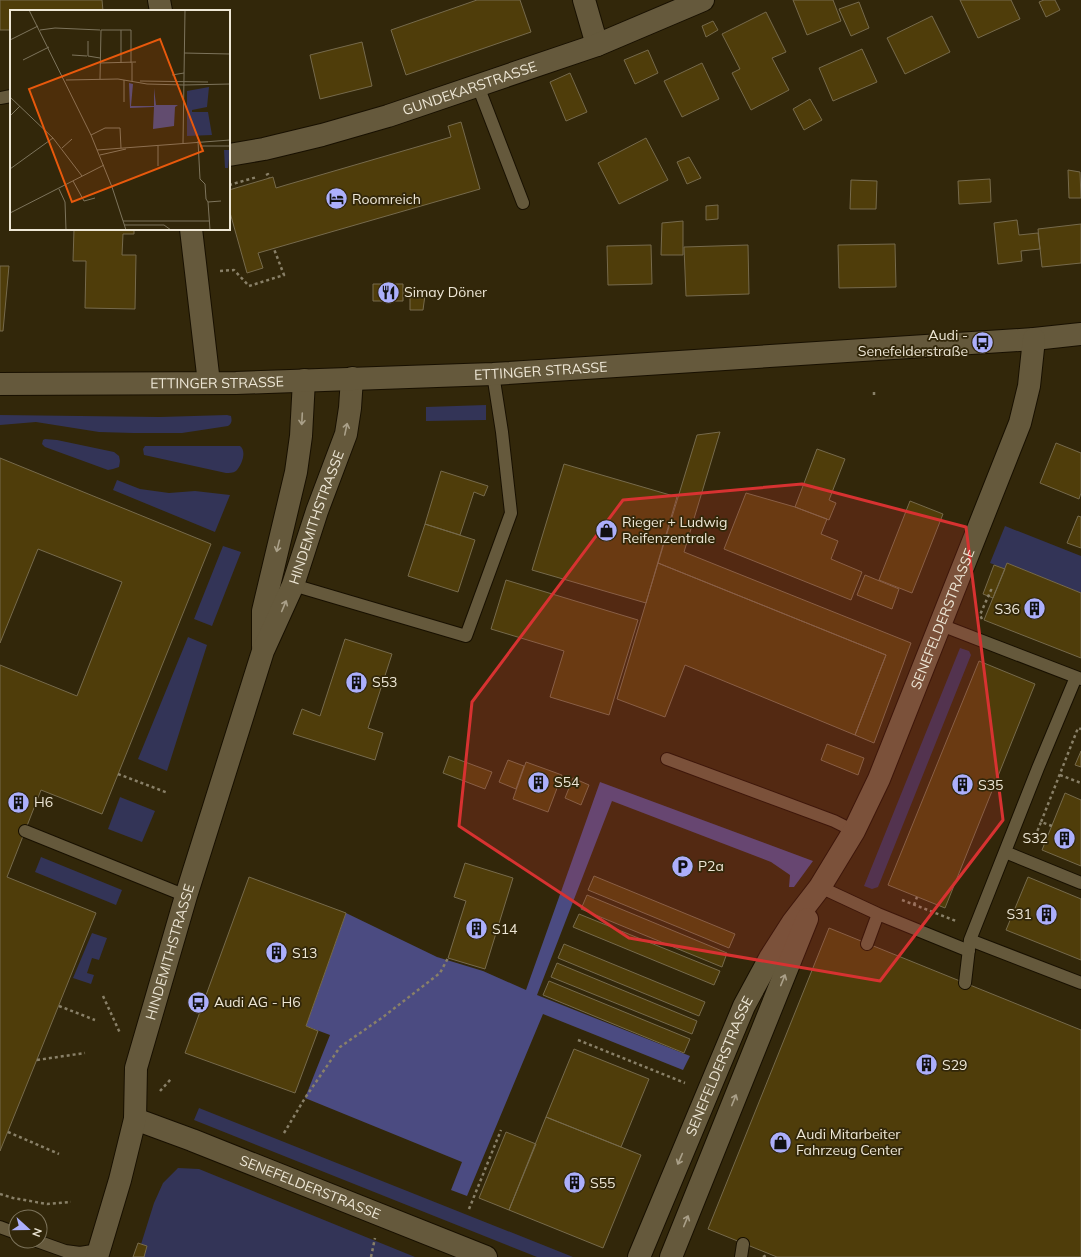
<svg xmlns="http://www.w3.org/2000/svg" width="1081" height="1257" viewBox="0 0 1081 1257" font-family="Mulish,sans-serif">
  <style>
    .green { fill: #333457 }
    .forest { fill: #4b4b81 }
    .building { fill: #4f3d0a; stroke: #766a4c }
    .lines { fill: none; stroke-linecap: round; stroke-linejoin: round }
    .lane-casing { stroke: #181000; stroke-width: 14 }
    .street-casing { stroke: #181000; stroke-width: 24 }
    .secondary-casing { stroke: #181000; stroke-width: 24 }
    .path { stroke: #898068; stroke-width: 2.5; stroke-dasharray: 3 3; stroke-linecap: butt }
    .lane { stroke: #65593c; stroke-width: 12 }
    .street { stroke: #65593c; stroke-width: 22 }
    .secondary { stroke: #65593c; stroke-width: 22 }
    .oneway { stroke: #aaa089 }
    .marked { fill: #d73231; fill-opacity: 0.2; stroke: #d73231; stroke-width: 3; stroke-linejoin: round }
    .labels { text-anchor: middle; stroke-width: 3.5; stroke-linejoin: round; paint-order: stroke }
    .street-label { font-size: 14px; fill: #eee7d6; stroke: #32270a }
    .poi-label { font-size: 14px; fill: #eee7d6; stroke: #32270a; text-anchor: start }
    .inset-road { fill: none; stroke: #7d745c; stroke-width: 1 }
    .view { fill: #e8590c; fill-opacity: 0.15; stroke: #e8590c; stroke-width: 2 }
    .inset-edge { fill: none; stroke: #eee7d6; stroke-width: 2 }
  </style>
  <rect width="100%" height="100%" fill="#32270a"/>
  <path class="green" d="M486,405V420L426,421V407Z
    M0,415L160,417L227,415L231,416C232,421 232,423 228,426L182,433H133L99,432L36,422L0,425Z
    M45,439L57,440L114,452L119,456L120,461L119,467L113,469L108,470L45,447L42,444L43,440Z
    M145,446H240C247,451 242,465 236,471C233,473 229,473 226,473L144,455L143,449Z
    M117,480L140,489L169,493L195,491L230,495L215,532L113,490Z
    M1005,526L1081,556V593L1007,563L1005,569L990,563Z
    M223,546L241,552L212,626L194,619Z
    M188,637L207,645L167,771L138,759Z
    M960,648L969,651L971,655L878,887L872,889L864,886Z
    M120,797L155,811L142,842L108,829Z
    M41,857L122,890L116,905L35,872Z
    M92,933L107,938L99,960L92,958L87,973L94,975L91,984L73,978Z
    M199,1108L573,1257H537L194,1120Z
    M178,1168L199,1169L415,1257H137L154,1203L163,1183Z"/>
  <path class="forest" d="M600,782L813,861L794,887H789L790,875L771,862L612,801L537,995L690,1056L683,1070L543,1014L467,1196L451,1190L462,1162L305,1098L330,1035L306,1026L346,913L437,957L483,971L526,990Z"/>
  <path class="building" d="M0,0H102L103,11H11V30H0Z
    M477,0H520L531,32L406,75L391,30Z
    M793,0H833L841,21L807,35Z
    M960,0H1011L1020,19L978,38Z
    M1044,0H1055L1060,10L1046,17L1039,2Z
    M859,2L869,28L851,36L839,9Z
    M766,12L786,52L772,58L789,90L751,110L732,73L740,69L722,34Z
    M932,16L950,52L905,74L887,38Z
    M713,21L718,30L706,37L702,26Z
    M362,42L372,86L320,99L310,55Z
    M862,49L877,82L833,101L819,68Z
    M648,50L658,73L635,84L624,60Z
    M702,63L719,99L682,117L664,81Z
    M570,73L587,112L566,121L550,82Z
    M810,99L822,120L804,130L793,109Z
    M461,122L480,189L258,253L263,268L247,273L229,209V190L273,177L276,188L286,185L451,137L448,126Z
    M646,138L668,180L619,204L598,163Z
    M689,157L701,178L687,184L677,162Z
    M1068,170L1080,172L1081,198H1069Z
    M990,179L991,202L959,204L958,181Z
    M851,180L877,181L876,209H850Z
    M718,205V219L706,220V206Z
    M1017,220L1019,235L1038,233L1040,249L1021,251L1022,261L998,264L994,223Z
    M683,221V255H661L662,223Z
    M1081,224V263L1042,267L1038,229Z
    M74,229H134V234H123L122,255H136L135,309L85,308L86,261H73Z
    M895,244L896,287L839,288L838,245Z
    M651,245L652,284L608,285L607,246Z
    M748,245L749,294L686,296L684,247Z
    M0,266H9L3,331H0Z
    M373,284H403V301H373Z
    M410,295H425L423,310H410Z
    M720,432L684,552L911,643L874,743L855,735L886,655L658,563L697,435Z
    M1056,443L1081,453V493L1079,499L1040,483Z
    M817,449L845,459L829,500L836,503L829,520L795,507Z
    M0,458L211,544L102,814L41,790L7,877L96,913L0,1151V665L77,696L122,582L38,549L0,643Z
    M564,464L677,497L646,603L532,570Z
    M441,471L488,486L484,496L474,492L460,535L425,524Z
    M746,493L795,507L827,519L821,534L838,541L831,559L862,572L851,600L724,549Z
    M910,501L943,514L912,593L879,580Z
    M1078,516L1081,517V548L1067,543Z
    M425,524L475,540L458,592L408,576Z
    M658,563L886,655L855,735L685,665L665,717L617,699Z
    M1007,563L1081,593V658L984,620Z
    M994,565L1005,569L993,598L983,594Z
    M865,575L899,589L892,609L857,595Z
    M506,580L638,620L609,715L550,697L564,651L491,629Z
    M345,639L392,654L368,728L383,733L375,760L293,734L302,709L320,716Z
    M979,661L1035,684L945,908L888,885Z
    M827,744L864,758L858,775L821,760Z
    M1081,751V767L1075,765Z
    M449,756L492,772L485,789L443,773Z
    M508,760L524,766L516,789L499,782Z
    M526,762L562,775L548,812L513,799Z
    M573,778L589,785L581,805L565,798Z
    M1065,793L1081,800V866L1042,850Z
    M465,863L513,878L485,969L448,958L466,901L454,897Z
    M594,876L735,934L729,948L588,890Z
    M249,877L346,913L306,1026L318,1031L295,1093L185,1053Z
    M1028,877L1081,899V960L1006,930Z
    M587,895L727,953L722,967L581,909Z
    M579,914L720,971L714,985L573,927Z
    M829,928L1081,1030V1257H777L708,1229Z
    M564,944L705,1002L699,1016L558,958Z
    M557,963L697,1021L692,1034L551,977Z
    M549,981L690,1039L684,1053L543,995Z
    M574,1049L649,1079L621,1147L546,1117Z
    M546,1117L641,1155L603,1248L509,1210Z
    M506,1132L536,1144L509,1210L479,1198Z
    M138,1243L147,1246L144,1257H133Z"/>
  <g class="lines">
    <defs>
      <path id="lane" d="M478,86L523,203
        M0,98L11,96
        M293,585L466,636L511,513L502,432L493,374
        M941,625L1081,679
        M667,759L834,821L854,831
        M25,831L186,896
        M1005,852L1081,883
        M820,887L878,914L969,951
        M970,940L1081,983
        M867,944L878,914
        M965,983L970,940L1038,768L1076,677
        M0,1227L16,1233
        M37,1241L65,1251L80,1253L99,1250
        M741,1257L743,1244"/>
      <g id="street">
        <path d="M159,0L161,11"/>
        <path d="M584,0L597,45"/>
        <path id="s1" d="M229,155L264,149L322,135L388,116L597,45L703,0"/>
        <path d="M191,229L209,383"/>
        <path d="M263,646V611L296,472L301,436L304,380"/>
        <path id="s2" d="M135,1119L192,1140L486,1257"/>
        <path id="s3" d="M97,1257L120,1180L135,1119L136,1068L186,896L263,651L293,585L317,511L346,434L350,408L352,378"/>
      </g>
      <g id="secondary">
        <path id="s4" d="M0,384L236,383L493,374L1034,339L1081,334"/>
        <path id="s5" d="M639,1257L744,1006L770,958L793,922L820,887L854,831L879,779L1020,423L1029,386L1034,339"/>
        <path d="M671,1257L807,919"/>
      </g>
    </defs>
    <use href="#lane" class="lane-casing"/>
    <use href="#street" class="street-casing"/>
    <use href="#secondary" class="secondary-casing"/>
    <path class="path" d="M266,175L268,174L269,178
      M229,185L257,177
      M220,271L234,270L249,286L284,275L274,249
      M874,392V398
      M982,619L980,615L991,590L995,592
      M118,774L168,793
      M1060,775L1081,783
      M1052,826L1041,822L1078,728L1081,729
      M1033,842L1041,822
      M902,900L956,921
      M914,905L917,897
      M103,996L120,1033
      M59,1006L95,1020
      M578,1040L685,1083
      M37,1060L85,1053
      M160,1091L171,1079
      M8,1132L59,1154
      M284,1133L305,1098L340,1047L383,1017L440,973L448,958
      M0,1194L13,1198L47,1204L71,1202
      M469,1209L501,1130
      M371,1257L375,1238
      M763,1257L768,1254"/>
    <use href="#lane" class="lane"/>
    <use href="#street" class="street"/>
    <use href="#secondary" class="secondary"/>
  </g>
  <defs><path id="oneway-shaft" d="M-6 0H5M1.5-3L5.5 0L1.5 3" fill="none" stroke-width="1.6" stroke-linecap="round" stroke-linejoin="round"/></defs>
  <g class="oneway">
    <use href="#oneway-shaft" transform="translate(302 419) rotate(93)"/>
    <use href="#oneway-shaft" transform="translate(346 429) rotate(-78)"/>
    <use href="#oneway-shaft" transform="translate(278 546) rotate(104)"/>
    <use href="#oneway-shaft" transform="translate(284 606) rotate(-67)"/>
    <use href="#oneway-shaft" transform="translate(783 980) rotate(-68)"/>
    <use href="#oneway-shaft" transform="translate(734 1100) rotate(-68)"/>
    <use href="#oneway-shaft" transform="translate(680 1159) rotate(113)"/>
    <use href="#oneway-shaft" transform="translate(686 1221) rotate(-68)"/>
  </g>
  <path class="marked" d="M802,484L966,527L1003,820L880,981L629,938L459,826L472,702L623,500Z"/>
  <defs>
    <symbol id="hotel-disc" viewBox="-11 -11 22 22"><circle r="9.5" fill="#acaffb" stroke="#32270a"/><path d="M-6-4.5h1.5V1H6V5H4.5V3h-9V5H-6ZM-4 0a1.8 1.8 0 1 1 3.6 0ZM.5 0V-2.5h3Q6-2.5 6 0Z" fill="#111"/></symbol>
    <symbol id="restaurant-disc" viewBox="-11 -11 22 22"><circle r="9.5" fill="#acaffb" stroke="#32270a"/><path d="M-5-6h1v4h1v-4h1v4h1v-4h1v5L-1.5 .5V6h-2V.5L-5-1ZM5-6V6H3V1.5H1.5Q1.5-4 5-6Z" fill="#111"/></symbol>
    <symbol id="bus-disc" viewBox="-11 -11 22 22"><circle r="9.5" fill="#acaffb" stroke="#32270a"/><path d="M-5-6H5V4H4V6H2V4H-2V6H-4V4H-5ZM-3.5-4V0h7V-4ZM-3.5 1.2v1.5H-2V1.2ZM2 1.2v1.5H3.5V1.2Z" fill="#111"/></symbol>
    <symbol id="shop-disc" viewBox="-11 -11 22 22"><circle r="9.5" fill="#acaffb" stroke="#32270a"/><path d="M-5-2.5h2.3a2.7 3.5 0 0 1 5.4 0H5L5.5 6h-11ZM-1.5-2.5h3a1.5 2.3 0 0 0-3 0Z" fill="#111"/></symbol>
    <symbol id="building-disc" viewBox="-11 -11 22 22"><circle r="9.5" fill="#acaffb" stroke="#32270a"/><path d="M-4-6H4V6H1V3H-1V6H-4ZM-2.5-4.3h1.7v1.8h-1.7ZM.8-4.3h1.7v1.8H.8ZM-2.5-1h1.7V.8h-1.7ZM.8-1h1.7V.8H.8Z" fill="#111"/></symbol>
    <symbol id="parking-disc" viewBox="-11 -11 22 22"><circle r="9.5" fill="#acaffb" stroke="#32270a"/><path d="M-3.5-5.5H1a3.5 3.5 0 0 1 0 7H-1V5.5H-3.5ZM-1-3.4V-.6H.8a1.4 1.4 0 0 0 0-2.8Z" fill="#111"/></symbol>
  </defs>
  <g fill-rule="evenodd">
    <use href="#hotel-disc" x="324" y="186" width="25" height="25"/>
    <use href="#restaurant-disc" x="376" y="280" width="25" height="25"/>
    <use href="#bus-disc" x="970" y="330" width="25" height="25"/>
    <use href="#shop-disc" x="594" y="518" width="25" height="25"/>
    <use href="#building-disc" x="1022" y="596" width="25" height="25"/>
    <use href="#building-disc" x="344" y="670" width="25" height="25"/>
    <use href="#building-disc" x="526" y="770" width="25" height="25"/>
    <use href="#building-disc" x="950" y="772" width="25" height="25"/>
    <use href="#building-disc" x="6" y="790" width="25" height="25"/>
    <use href="#building-disc" x="1052" y="826" width="25" height="25"/>
    <use href="#parking-disc" x="670" y="854" width="25" height="25"/>
    <use href="#building-disc" x="1034" y="902" width="25" height="25"/>
    <use href="#building-disc" x="464" y="916" width="25" height="25"/>
    <use href="#building-disc" x="264" y="940" width="25" height="25"/>
    <use href="#bus-disc" x="186" y="990" width="25" height="25"/>
    <use href="#building-disc" x="914" y="1052" width="25" height="25"/>
    <use href="#shop-disc" x="768" y="1130" width="25" height="25"/>
    <use href="#building-disc" x="562" y="1170" width="25" height="25"/>
  </g>
  <g class="labels">
    <g class="street-label">
      <text dy="5" stroke="none"><textPath href="#s1" startOffset="250">GUNDEKARSTRASSE</textPath></text>
      <text dy="5" stroke="none"><textPath href="#s4" startOffset="541">ETTINGER STRASSE</textPath></text>
      <text dy="5" stroke="none"><textPath href="#s4" startOffset="217">ETTINGER STRASSE</textPath></text>
      <text dy="5" stroke="none"><textPath href="#s3" startOffset="774">HINDEMITHSTRASSE</textPath></text>
      <text dy="5" stroke="none"><textPath href="#s5" startOffset="709">SENEFELDERSTRASSE</textPath></text>
      <text dy="5" stroke="none"><textPath href="#s3" startOffset="315">HINDEMITHSTRASSE</textPath></text>
      <text dy="5" stroke="none"><textPath href="#s5" startOffset="207">SENEFELDERSTRASSE</textPath></text>
      <text dy="5" stroke="none"><textPath href="#s2" startOffset="188">SENEFELDERSTRASSE</textPath></text>
    </g>
    <g class="poi-label">
      <text x="352" y="204">Roomreich</text>
      <text x="404" y="297">Simay Döner</text>
      <text x="968" y="340" text-anchor="end">Audi -<tspan x="968" dy="16">Senefelderstraße</tspan></text>
      <text x="622" y="527">Rieger + Ludwig<tspan x="622" dy="16">Reifenzentrale</tspan></text>
      <text x="1020" y="614" text-anchor="end">S36</text>
      <text x="372" y="687">S53</text>
      <text x="554" y="787">S54</text>
      <text x="978" y="790">S35</text>
      <text x="34" y="807">H6</text>
      <text x="1048" y="843" text-anchor="end">S32</text>
      <text x="698" y="871">P2a</text>
      <text x="1032" y="919" text-anchor="end">S31</text>
      <text x="492" y="934">S14</text>
      <text x="292" y="958">S13</text>
      <text x="214" y="1007">Audi AG - H6</text>
      <text x="942" y="1070">S29</text>
      <text x="796" y="1139">Audi Mitarbeiter<tspan x="796" dy="16">Fahrzeug Center</tspan></text>
      <text x="590" y="1188">S55</text>
    </g>
  </g>
  <g transform="translate(10 10)">
    <rect width="220" height="220" fill="#32270a"/>
    <path d="M199,77L197,97L182,100V102H198L202,125L177,126V81ZM214,140H220L218,158H215Z" fill="#333457"/>
    <path d="M119,73L123,74L121,96H144V78L146,95H168L165,97L164,116L143,119L144,97L120,98Z" fill="#4b4b81"/>
    <path class="inset-road" d="M19,0L81,125L102,177L116,220M30,20L45,18L90,20M0,30L28,16M78,31V46L90,48M174,43L220,44M62,45L77,46M13,50L39,37M90,53L126,52M111,53V20M162,65L174,63M90,69L91,20H121V53M56,70L108,69L137,74L174,75L220,74M122,71V53M130,71L198,72M0,87L43,128L72,166M114,92V70M0,106L10,96M81,125L95,118H110L111,138M188,131L190,169L195,174L196,189L198,192L211,191M173,133L175,0M190,136H220M52,138L62,129M87,140L220,130M90,145L116,139M148,156V136M0,159L43,128M63,171L74,191L85,188M49,179L55,192L56,220M198,192L200,220M0,203L94,155M113,211H200M114,215H154L161,220"/>
    <path class="view" d="M150,29L193,141L62,192L19,79Z"/>
    <rect width="220" height="220" class="inset-edge"/>
  </g>
  <g transform="translate(28 1229) rotate(111)"><circle r="19" fill="#32270a" stroke="#7d745c"/>
  <path d="M0-3L7 15L0 10L-7 15Z" fill="#acaffb"/>
  <text y="-6" font-size="11" font-weight="bold" text-anchor="middle" fill="#eee7d6">N</text>
  </g>
</svg>
